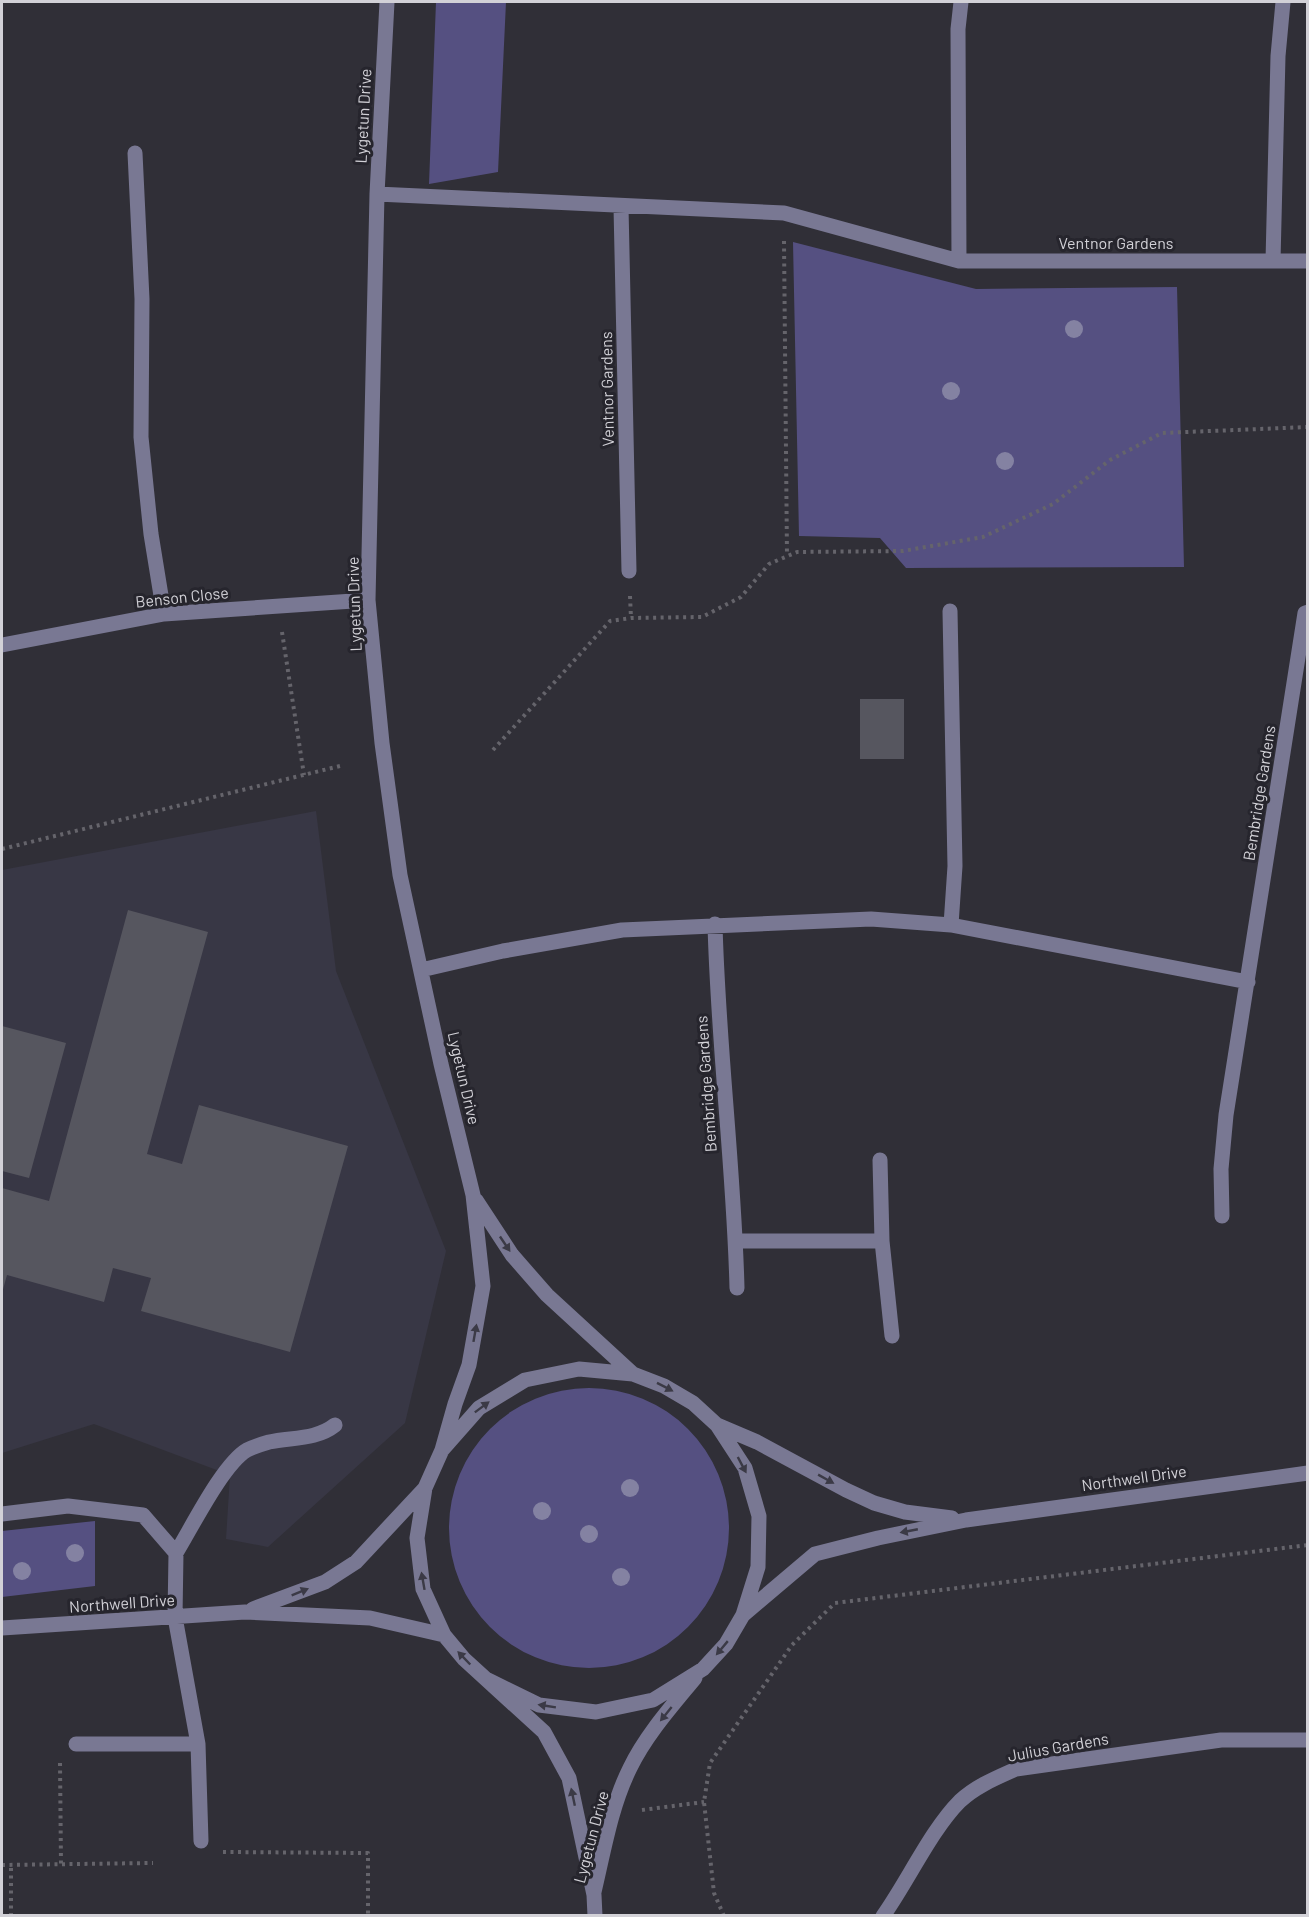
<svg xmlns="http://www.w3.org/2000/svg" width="1309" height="1917" viewBox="0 0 1309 1917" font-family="Barlow,sans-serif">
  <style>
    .built { fill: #383745 }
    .green { fill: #555081 }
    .building { fill: #56565f }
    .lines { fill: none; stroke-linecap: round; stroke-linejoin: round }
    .path { stroke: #65646b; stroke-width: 4; stroke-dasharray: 3 4.5; stroke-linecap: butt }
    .minor { stroke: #797893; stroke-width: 15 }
    .tree { fill: #8482a2 }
    .oneway { fill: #3b3a46 }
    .labels { text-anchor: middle; stroke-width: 6; stroke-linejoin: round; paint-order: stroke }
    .street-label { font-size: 16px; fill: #d2d1d7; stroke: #26252d }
  </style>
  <rect width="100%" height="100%" fill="#302f37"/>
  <path class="built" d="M316,811L336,971L446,1251L405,1423L268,1547L226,1539L230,1475L94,1424L2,1453V870Z"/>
  <path class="green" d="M436,2H506L498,172L429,184Z
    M793,242L976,289L1177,287L1184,567L906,568L880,538L799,536Z
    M449 1528a140 140 0 1 1 280 0a140 140 0 1 1-280 0Z
    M95,1521V1586L2,1597V1531Z"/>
  <path class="building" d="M860,699H904V759H860Z
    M128,910L208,932L147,1154L182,1164L199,1105L348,1146L290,1352L141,1311L151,1278L113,1268L104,1302L7,1275L2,1293V1188L49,1201Z
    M2,1026L66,1043L29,1178L2,1171Z"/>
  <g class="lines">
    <path class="path" d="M784,241L787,556
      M630,596L631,618
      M282,632L304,775
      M493,750L610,621L631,618L702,617L741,597L769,564L797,552L903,551L983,537L1053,504L1110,460L1162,433L1308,427
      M2,849L344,765
      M60,1763L61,1864
      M642,1810L704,1802
      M223,1852L368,1853V1916
      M2,1865L153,1863
      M11,1916V1865
      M724,1916L714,1893L704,1802L710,1763L792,1645L835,1603L1308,1545"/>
    <path class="minor" d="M387,2L377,194L368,600L382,743L400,875L441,1064L473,1195L483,1286L469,1365L455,1404L442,1450
      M135,153L142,299L141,437L151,534L164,614
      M377,194L784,213L959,261H1308
      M621,207L629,571
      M959,261L958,29L961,2
      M1273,261L1278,56L1283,2
      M950,611L955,866L951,925
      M2,645L164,614L368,600
      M715,924C718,1046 734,1167 737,1288
      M421,970L503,951L622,930L871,919L951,925L1248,982
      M880,1160L882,1241L892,1336
      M476,1200L512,1255L547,1295L633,1374
      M1222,1216L1221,1169L1226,1115L1305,613L1308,612
      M736,1241H882
      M717,1425L757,1442L846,1490L874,1503L905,1512L952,1518
      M2,1514L68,1506L143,1515L176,1553L175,1617L198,1744L201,1841
      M176,1553C192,1527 223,1464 247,1450C253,1447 262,1444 269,1442C292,1437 316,1440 335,1425
      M253,1609L325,1582L356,1562L425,1488
      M743,1615L815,1554L878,1538L966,1520L1308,1473
      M2,1628L245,1612L370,1618L444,1635
      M486,1679L539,1705L596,1712L653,1700L703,1669L726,1644L743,1615L758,1567L759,1516L745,1468L717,1425L693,1403L664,1386L633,1374L579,1369L525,1380L479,1408L442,1450L425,1488L417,1538L423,1589L444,1635L464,1659L544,1732L569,1778L594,1895L595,1916
      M76,1744H198
      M594,1892C604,1850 611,1806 630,1768C646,1735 672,1706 695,1678
      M883,1916C908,1881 931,1830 960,1801C976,1786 996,1778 1016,1769L1221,1740H1308"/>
  </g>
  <g class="tree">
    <circle cx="1074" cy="329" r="9"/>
    <circle cx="951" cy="391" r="9"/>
    <circle cx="1005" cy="461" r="9"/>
    <circle cx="630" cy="1488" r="9"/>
    <circle cx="542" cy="1511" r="9"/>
    <circle cx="589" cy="1534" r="9"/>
    <circle cx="75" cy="1553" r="9"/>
    <circle cx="22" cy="1571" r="9"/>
    <circle cx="621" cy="1577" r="9"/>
  </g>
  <defs><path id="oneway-solid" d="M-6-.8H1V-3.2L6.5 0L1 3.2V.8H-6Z" transform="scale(1.5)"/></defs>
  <g class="oneway">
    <use href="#oneway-solid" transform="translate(505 1244) rotate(56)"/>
    <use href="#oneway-solid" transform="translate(475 1333) rotate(-80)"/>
    <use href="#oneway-solid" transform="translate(665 1387) rotate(27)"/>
    <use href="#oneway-solid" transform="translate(482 1407) rotate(-37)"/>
    <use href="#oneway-solid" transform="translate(742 1465) rotate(62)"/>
    <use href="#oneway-solid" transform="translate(826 1479) rotate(29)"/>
    <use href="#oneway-solid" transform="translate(909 1531) rotate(169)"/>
    <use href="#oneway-solid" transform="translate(423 1581) rotate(-100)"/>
    <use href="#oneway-solid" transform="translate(300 1592) rotate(-22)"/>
    <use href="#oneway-solid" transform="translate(722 1648) rotate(130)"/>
    <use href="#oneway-solid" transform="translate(464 1658) rotate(-134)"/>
    <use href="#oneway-solid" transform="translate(547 1706) rotate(-171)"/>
    <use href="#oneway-solid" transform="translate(666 1714) rotate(129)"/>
    <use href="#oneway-solid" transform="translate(573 1797) rotate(-102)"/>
  </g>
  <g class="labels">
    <g class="street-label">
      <text transform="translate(363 116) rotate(-87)" y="6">Lygetun Drive</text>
      <text x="1116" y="249">Ventnor Gardens</text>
      <text transform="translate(607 389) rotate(-91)" y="6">Ventnor Gardens</text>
      <text transform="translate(182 597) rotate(-6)" y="6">Benson Close</text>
      <text transform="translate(354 604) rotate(-92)" y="6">Lygetun Drive</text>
      <text transform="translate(1259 793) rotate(-81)" y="6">Bembridge Gardens</text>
      <text transform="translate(464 1078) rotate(77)" y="6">Lygetun Drive</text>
      <text transform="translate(706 1084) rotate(-94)" y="6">Bembridge Gardens</text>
      <text transform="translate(1134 1478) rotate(-8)" y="6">Northwell Drive</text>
      <text transform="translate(122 1603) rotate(-4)" y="6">Northwell Drive</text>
      <text transform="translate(1058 1747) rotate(-10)" y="6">Julius Gardens</text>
      <text transform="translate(591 1837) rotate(-75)" y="6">Lygetun Drive</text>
    </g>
  </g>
  <rect width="1309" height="1917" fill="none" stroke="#d2d1d7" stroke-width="6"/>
</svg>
